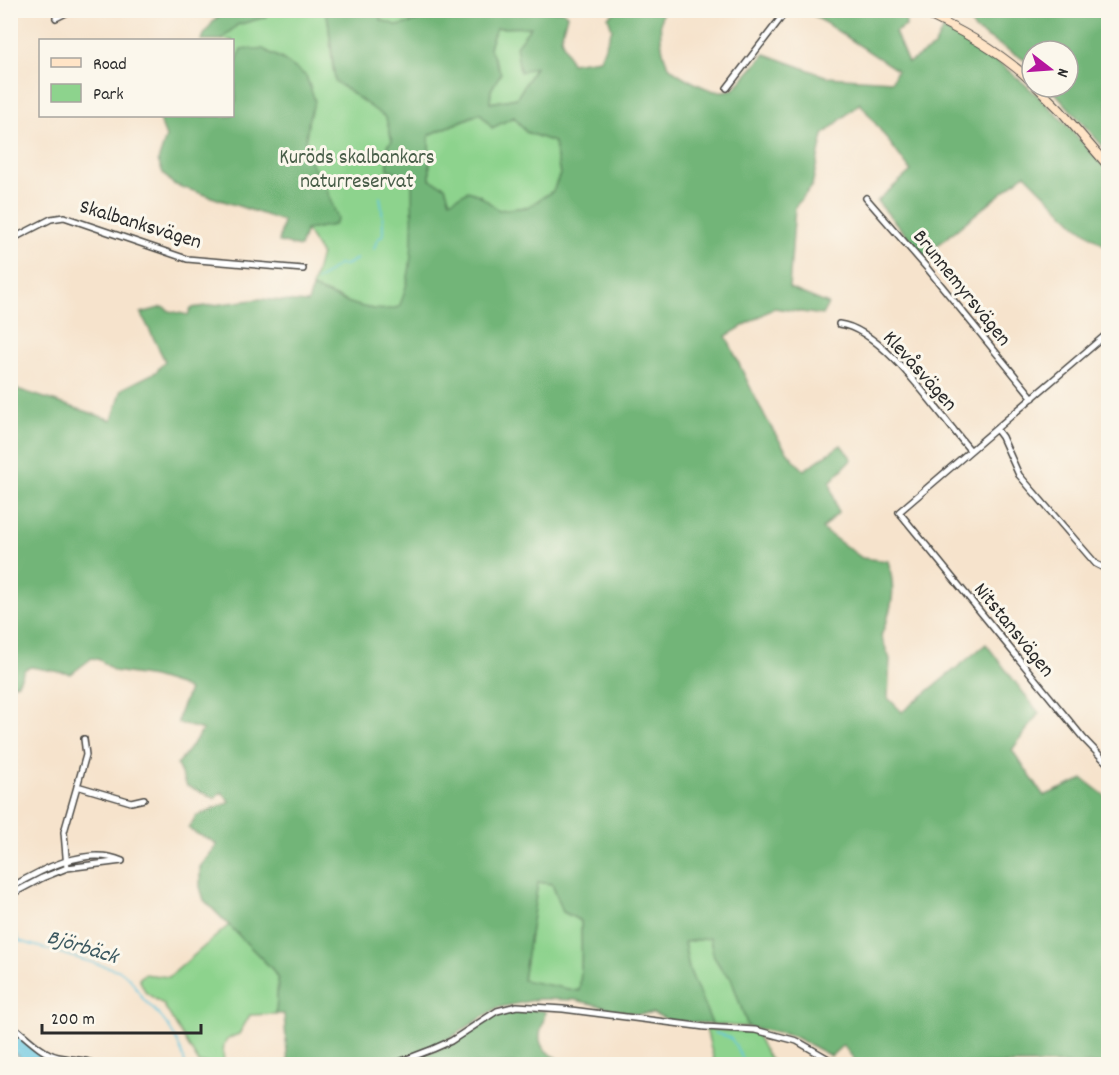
<svg xmlns="http://www.w3.org/2000/svg" width="1119" height="1075" viewBox="0 0 1119 1075" font-family="Dekko,sans-serif">
  <style>
    .green { fill: #8dd38d; stroke: #5c7f5c; stroke-width: 1.5 }
    .forest { fill: #72b578; stroke: #4e7052; stroke-width: 1.5; fill-rule: evenodd }
    .water { fill: #62c5e0; stroke: #467886; stroke-width: 1.5 }
    .lines { fill: none; stroke-linecap: round; stroke-linejoin: round }
    .stream { stroke: #62c5e0; stroke-width: 1.5 }
    .street-casing { stroke: #494743; stroke-width: 8 }
    .secondary-casing { stroke: #494743; stroke-width: 10 }
    .street { stroke: #fff; stroke-width: 5 }
    .secondary { stroke: #ffe4c6; stroke-width: 8 }
    .labels { text-anchor: middle; stroke-width: 6; stroke-linejoin: round; paint-order: stroke }
    .park-label { font-size: 21px; fill: #485d48; stroke: #fbf7ec }
    .street-label { font-size: 21px; fill: #2b2b2b; stroke: #fbf7ec }
    .water-label { font-size: 22px; font-style: italic; fill: #3c5961; stroke: #fbf7ec }
  </style>
  <rect width="100%" height="100%" fill="#fbf7ec"/>
  <filter id="ink" filterUnits="userSpaceOnUse"><feTurbulence type="fractalNoise" baseFrequency=".0167" numOctaves="2"/><feDisplacementMap in="SourceGraphic" scale="12" xChannelSelector="R" yChannelSelector="G"/><feConvolveMatrix kernelMatrix="1 2 1 2 8 2 1 2 1" color-interpolation-filters="sRGB"/></filter>
  <filter id="wash" filterUnits="userSpaceOnUse"><feTurbulence type="fractalNoise" baseFrequency=".008" numOctaves="4" result="noise"/><feDisplacementMap in="SourceGraphic" scale="24" xChannelSelector="R" yChannelSelector="G"/><feGaussianBlur stdDeviation="1.35" result="paint"/><feColorMatrix in="noise" values="0 0 0 0 0 0 0 0 0 0 0 0 0 0 0 0 0 1.4 0 .05"/><feComposite in="paint" operator="in"/></filter>
  <g filter="url(#wash)">
    <rect width="100%" height="100%" fill="#f6e3cc"/>
    <path class="green" d="M268,11H324L328,19L333,70L406,106L435,294L411,337L342,299L312,288L321,254L306,230L317,228L299,178L309,85L306,76L282,59L234,70L237,100L233,104L232,40H223V38L237,25L266,17Z
      M378,11H416L418,21L398,26L381,20Z
      M531,27L536,67L517,98L490,103L491,90L500,73L489,47L496,28Z
      M481,113L514,117L526,132L554,142L560,174L553,191L528,207L499,210L479,195L450,202L445,186L430,180L429,135Z
      M538,882L552,884L563,912L581,921C581,945 583,968 579,991L523,981Z
      M229,925L272,969L278,979L276,1014L250,1015L239,1034C220,1040 223,1046 224,1064L199,1063L163,1004L146,993L139,979L144,974L169,977Z
      M710,938L713,955L722,970L731,978L748,1027L712,1024L689,969L684,942Z
      M706,1029L755,1032L766,1053L775,1064H715Z"/>
    <path class="forest" d="M233,10L268,11L266,17L237,25L223,38V40H201C210,26 215,14 233,10Z
      M937,10L1108,11V152L1050,87H1068V51H1032V68L1023,59L975,30L964,12L950,19L935,11Z
      M324,11H378L381,20L398,26L418,21L416,11H563L567,15L561,38L571,63L600,59L612,29L608,17L617,11H663C658,22 661,56 669,66C675,74 705,89 715,91C720,92 728,90 734,89L765,54L828,77L892,81L897,70L810,13L809,11H897L905,14L906,26L895,32L908,63L934,47L943,29C1001,57 1047,101 1088,149C1093,156 1105,166 1108,174C1111,182 1108,236 1108,248L1076,225L1025,174L924,256L877,201L911,171L860,103L823,135L812,186L795,207L789,288L828,304L822,315L774,308L726,336C745,375 772,442 804,470L841,445L852,459L830,482L838,513L822,529L862,558L888,561C897,592 892,608 881,636L890,659L888,698L902,712L986,644L1039,713L1012,750L1044,796L1083,779L1108,798V1064H858L843,1045L831,1056L793,1036L748,1027L731,978L722,970L713,955L710,938L684,942L689,969L712,1024L669,1020L653,1013L636,1014L575,1000L539,999L497,1008L450,1038L388,1064H288L284,1014H276L278,979L272,969L204,900L200,887V867L217,845C210,836 196,837 189,828L196,816L230,802L222,792L215,798L187,786L177,765L203,730L178,723L179,715L189,690L179,685L153,677L114,671L100,660L92,658L71,674L31,667L25,669L18,683L11,685V387L112,420L122,389L156,372L165,361L141,313L163,307L170,311L188,315L191,308L260,299L308,303L312,288C339,298 370,316 399,307C416,270 412,217 412,177L388,169V144L392,141L386,118L335,81L328,19ZM531,27L516,46L520,72L535,67L517,98L490,103L491,90L501,73L489,47L496,28ZM480,113L492,128L514,117L526,132L554,142L560,174L553,191L528,207L499,210L479,195L468,191L450,201L445,186L430,180L429,135ZM538,882L552,884L563,912L581,921C581,945 583,968 579,991L523,980Z
      M241,49H263L282,59L306,76L315,101L309,118L305,146L311,163L325,185L338,219L334,225L306,230L300,247L279,242L283,221L173,184L163,173L158,161L166,137L158,116H232L233,104L236,100L234,70Z
      M521,1009L545,1011C545,1024 534,1036 544,1049C550,1055 558,1057 563,1064H401L454,1043L493,1017Z"/>
    <path class="water" d="M16,1032L35,1048L42,1061L41,1064H24L19,1056L11,1052V1033Z"/>
    <g class="lines">
      <path class="stream" d="M374,249L377,240L383,235C383,224 383,209 380,197
        M317,281L338,265H346L357,259
        M10,918L19,941L121,971C135,982 132,983 141,996C146,1003 153,1008 158,1014C170,1026 182,1048 185,1064
        M715,1033L731,1038L746,1064"/>
    </g>
  </g>
  <g filter="url(#ink)">
    <g class="lines">
      <defs>
        <path id="street" d="M56,18L72,10
          M727,88L787,10
          M866,198L927,268L1033,398
          M10,240L51,219L64,217L187,259L303,269
          M839,324C884,329 940,416 970,450
          M1108,333L899,512L1084,739L1108,764
          M996,429L1002,437L1019,475L1096,564L1108,570
          M77,786L131,802L144,799
          M67,868L64,832L86,755L84,739
          M10,888C40,870 87,845 122,861
          M10,895L42,878L67,868L122,861
          M10,1024C24,1034 40,1053 58,1057C71,1060 83,1059 95,1064
          M394,1064L433,1049L451,1041L497,1011L517,1006L563,1009L705,1027L755,1030L797,1041L837,1064"/>
        <path id="secondary" d="M917,10C958,28 1000,51 1032,82
          M1037,87L1060,110L1108,166"/>
      </defs>
      <use href="#street" class="street-casing"/>
      <use href="#secondary" class="secondary-casing"/>
      <use href="#street" class="street"/>
      <use href="#secondary" class="secondary"/>
    </g>
  </g>
  <g class="labels">
    <g class="park-label">
      <text x="357" y="163">Kuröds skalbankars<tspan x="357" dy="24">naturreservat</tspan></text>
    </g>
    <g class="street-label">
      <text transform="translate(141 223) rotate(17)" y="7">Skalbanksvägen</text>
      <text transform="translate(963 287) rotate(51)" y="7">Brunnemyrsvägen</text>
      <text transform="translate(921 370) rotate(48)" y="7">Klevåsvägen</text>
      <text transform="translate(1015 629) rotate(51)" y="7">Nitstansvägen</text>
    </g>
    <g class="water-label">
      <text transform="translate(83 945) rotate(17)" y="8">Björbäck</text>
    </g>
  </g>
  <rect width="1119" height="1075" fill="none" stroke="#fbf7ec" stroke-width="36"/>
  <rect x="39" y="39" width="195" height="78" fill="#fbf7ec" stroke="#a8a59f" stroke-width="1.5"/>
  <rect x="51" y="58" width="30" height="9" fill="#ffe4c6" stroke="#a8a59f" stroke-width="1.5"/>
  <text x="93" y="69" font-size="18" fill="#2b2b2b">Road</text>
  <rect x="51" y="84" width="30" height="18" fill="#8dd38d" stroke="#a8a59f" stroke-width="1.5"/>
  <text x="93" y="99" font-size="18" fill="#2b2b2b">Park</text>
  <g transform="translate(1050 69) rotate(107)"><circle r="28" fill="#fbf7ec" stroke="#a8a59f" stroke-width="1.5"/>
  <path d="M0-4.5L10 22L0 15L-10 22Z" fill="#b5179e"/>
  <text y="-9" font-size="16" font-weight="bold" text-anchor="middle" fill="#2b2b2b">N</text>
  </g>
  <path d="M42 1024v9h159v-9" fill="none" stroke="#2b2b2b" stroke-width="3"/>
  <text x="51" y="1024" font-size="18" fill="#2b2b2b" stroke="#fbf7ec" stroke-width="4.5" paint-order="stroke">200 m</text>
</svg>
